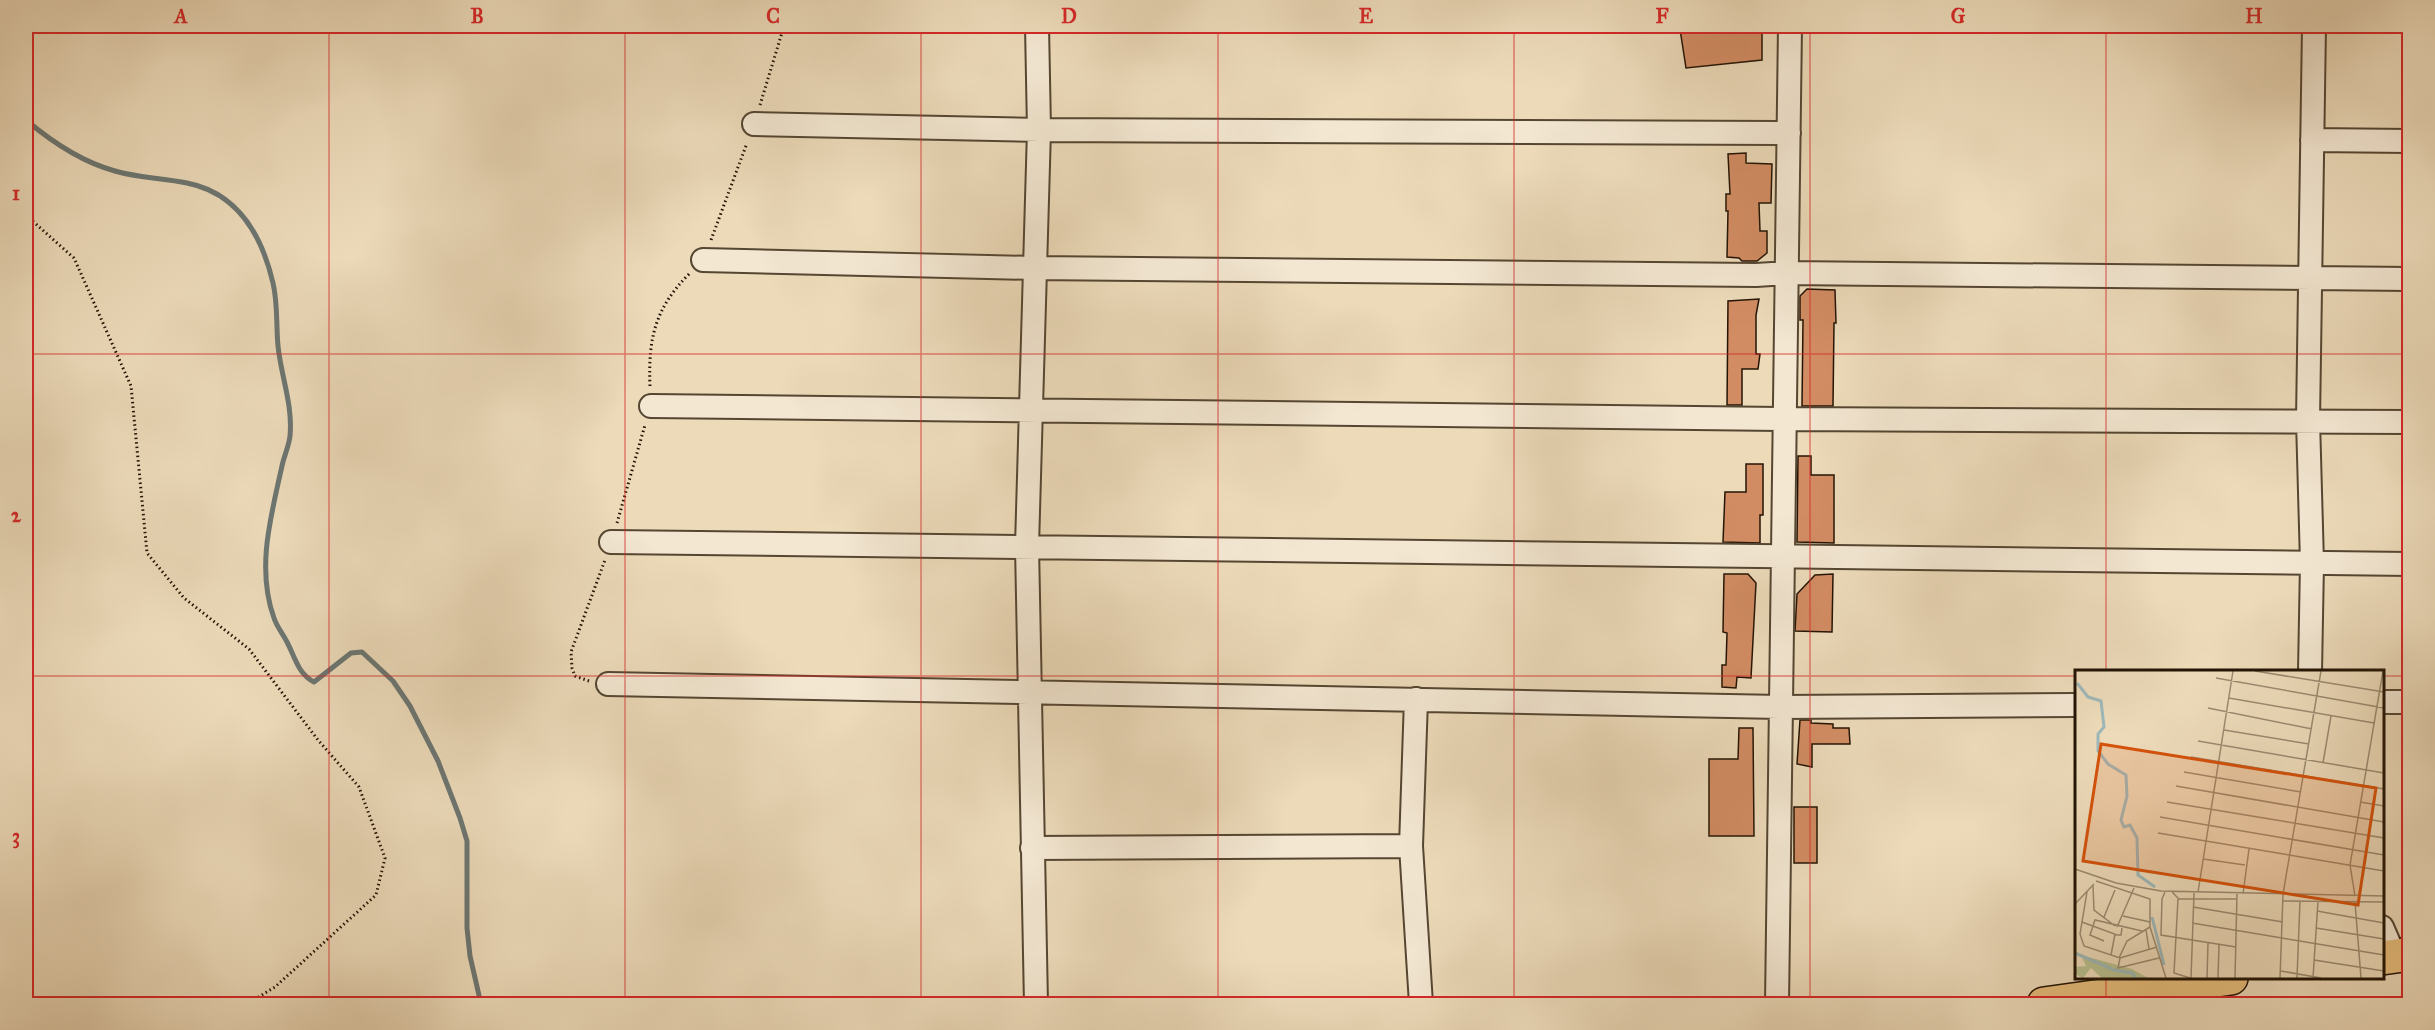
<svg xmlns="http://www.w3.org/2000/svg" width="2435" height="1030" viewBox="0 0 2435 1030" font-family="'IM FELL Great Primer',serif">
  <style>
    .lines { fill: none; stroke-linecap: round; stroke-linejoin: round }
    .stream { stroke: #6c7672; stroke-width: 5 }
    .building { fill: #d28c63; stroke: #231405; stroke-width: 1.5 }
    .minor-casing { stroke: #554632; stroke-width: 26 }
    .primary-casing { stroke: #231405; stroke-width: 36 }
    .path { stroke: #231405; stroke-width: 3; stroke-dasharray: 1.5 3; stroke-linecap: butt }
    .minor { stroke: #f3e7d2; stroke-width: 22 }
    .primary { stroke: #e6bd7c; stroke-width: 33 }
    .grid { fill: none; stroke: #d62828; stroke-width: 1.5; stroke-opacity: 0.55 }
    .inset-river { fill: none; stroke: #9db8ba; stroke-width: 3 }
    .inset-road { fill: none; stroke: #9c8b71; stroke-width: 1.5 }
    .view { fill: #d4520b; fill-opacity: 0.15; stroke: #d4520b; stroke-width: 3 }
    .inset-edge { fill: none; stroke: #231405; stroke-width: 3 }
    .neatline { fill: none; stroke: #d62828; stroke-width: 2 }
    .grid-label { font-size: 20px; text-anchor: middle; font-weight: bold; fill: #d62828 }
  </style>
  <rect width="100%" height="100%" fill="#ecdab9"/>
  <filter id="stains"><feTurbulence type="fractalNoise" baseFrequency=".00333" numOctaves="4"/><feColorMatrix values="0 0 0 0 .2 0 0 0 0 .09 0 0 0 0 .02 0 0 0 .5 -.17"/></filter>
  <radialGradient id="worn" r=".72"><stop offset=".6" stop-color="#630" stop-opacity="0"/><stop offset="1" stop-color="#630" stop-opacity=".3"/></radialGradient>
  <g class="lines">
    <path class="stream" d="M26,120C52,142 82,162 115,171C138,178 164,178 187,183C238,193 262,236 273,283C278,304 276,325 278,346C281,376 293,405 290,436C289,446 284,456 282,466C271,516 256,568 274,618C277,627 283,634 287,642C295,657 298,674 314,682L351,653L362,652L393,681L410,706L438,761L460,818L467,841V928L470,956L481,1004"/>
  </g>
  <path class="building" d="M1699,26H1762V60L1686,68L1680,29Z
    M1746,153V163L1772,164L1771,203H1759L1760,231H1767V253L1757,261H1742L1739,258L1727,257L1728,211H1726V194H1730L1728,154Z
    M1807,289L1835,290L1836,323H1834L1833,406H1802L1803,320H1800V296Z
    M1759,299L1756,315V354H1760L1758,369H1742V405H1727L1728,301Z
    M1798,456H1811V475H1834V543L1797,542Z
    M1746,464H1763V515H1760V543L1723,542L1725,492H1746Z
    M1724,574H1748L1756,583L1751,678L1737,677L1736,688L1722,687V665H1726L1727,633L1723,632Z
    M1833,574L1832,632L1795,631L1797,594L1815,575Z
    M1800,720H1811V723L1833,724V728H1849L1850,744H1812V767L1797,764Z
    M1739,728H1753L1754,836H1709V759H1738Z
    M1794,807H1817V863H1794Z"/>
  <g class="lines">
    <defs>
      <path id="minor" d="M754,124L1039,130L1789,133
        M2312,140L2410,141
        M703,260L1033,268L1756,275L1787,273L2410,279
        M651,406L1785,419L2410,422
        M611,542L2410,564
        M2310,672L2312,563L2308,420L2314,26
        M608,684L1782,707L2076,705
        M1416,699L1411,846L1421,1004
        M2382,702H2410
        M1032,848L1411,846
        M2382,927L2395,957
        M1036,1004L1027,546L1039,130L1037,26
        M1777,1004L1790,26"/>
      <path id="primary" d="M2382,958L2410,954
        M2044,1004L2231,978"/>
    </defs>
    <use href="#minor" class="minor-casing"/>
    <use href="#primary" class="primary-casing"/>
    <path class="path" d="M760,105L784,26
      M26,215L74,258L131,386L147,553L184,598L249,649L318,740L359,787L385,858L376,895L275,987L247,1004
      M711,240L747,143
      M650,386C648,338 655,308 690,273
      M617,523L645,425
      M589,681L575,676L572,668L571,652L605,560"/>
    <use href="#minor" class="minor"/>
    <use href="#primary" class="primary"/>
  </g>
  <path class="grid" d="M329,26V1004M625,26V1004M921,26V1004M1218,26V1004M1514,26V1004M1810,26V1004M2106,26V672M26,354H2410M26,676H2076M2382,676H2410M2106,978V1004"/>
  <g transform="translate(2075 670)">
    <rect width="309" height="309" fill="#ecdab9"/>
    <path d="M6,285L57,299L73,308H27L16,298L8,308L0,304V297L11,296Z" fill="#b8c08f"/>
    <path class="inset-river" d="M2,13L13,27L26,31L29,57L23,64V81L33,94L51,105L52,126L46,150L49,157L55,155L62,168L63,205L80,217M77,247L89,295M0,283L39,300L57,303L61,308"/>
    <path class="inset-road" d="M180,1L309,22M141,8L309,38M154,28L299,53M133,38L237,59M149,60L234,74M123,71L309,103M116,87L309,119M248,93L256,46M109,102L226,122M101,116L309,152M92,132L309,168M285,132L309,136M85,147L309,185M83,163L309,201M128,189L170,195M0,199L41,213L86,221L309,226M21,211L75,229V257L91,308M18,216L19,240L40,256M12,222L5,264L9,276L45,288L82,277M90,222L87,229L86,265L161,277M97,222L104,229H161M123,222L158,1M168,224L174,179M280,226L275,195L308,1M103,229L99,303L115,308M208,231L309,232M280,232L286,308M0,234L19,214M118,237L208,252M242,241L309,253M48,246L75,252M29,247L40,220M7,252L42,265H46L47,258M117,253L309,285M42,257L59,218M241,258L309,269M71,260L74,279M29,271L15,265L20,250L67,261M36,285L40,264M44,288L52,271L75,257M45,288L43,298L84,288M239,290L309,301M206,301L246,308M116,308L119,223M132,308L133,273M143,308L144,275M160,308L162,224M205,308L208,224L246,1M222,308L225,231M238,308L243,231"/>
    <path class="view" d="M26,74L301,118L283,235L8,191Z"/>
    <rect width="309" height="309" class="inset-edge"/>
  </g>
  <rect width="2435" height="1030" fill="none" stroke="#ecdab9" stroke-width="66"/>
  <rect x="33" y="33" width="2369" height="964" class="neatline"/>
  <g class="grid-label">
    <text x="181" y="23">A</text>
    <text x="477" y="23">B</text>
    <text x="773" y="23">C</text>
    <text x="1069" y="23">D</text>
    <text x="1366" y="23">E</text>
    <text x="1662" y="23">F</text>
    <text x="1958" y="23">G</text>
    <text x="2254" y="23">H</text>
    <text x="16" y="200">1</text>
    <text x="16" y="522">2</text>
    <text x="16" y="843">3</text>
  </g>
  <rect width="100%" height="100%" filter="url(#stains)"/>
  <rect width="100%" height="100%" fill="url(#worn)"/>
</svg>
